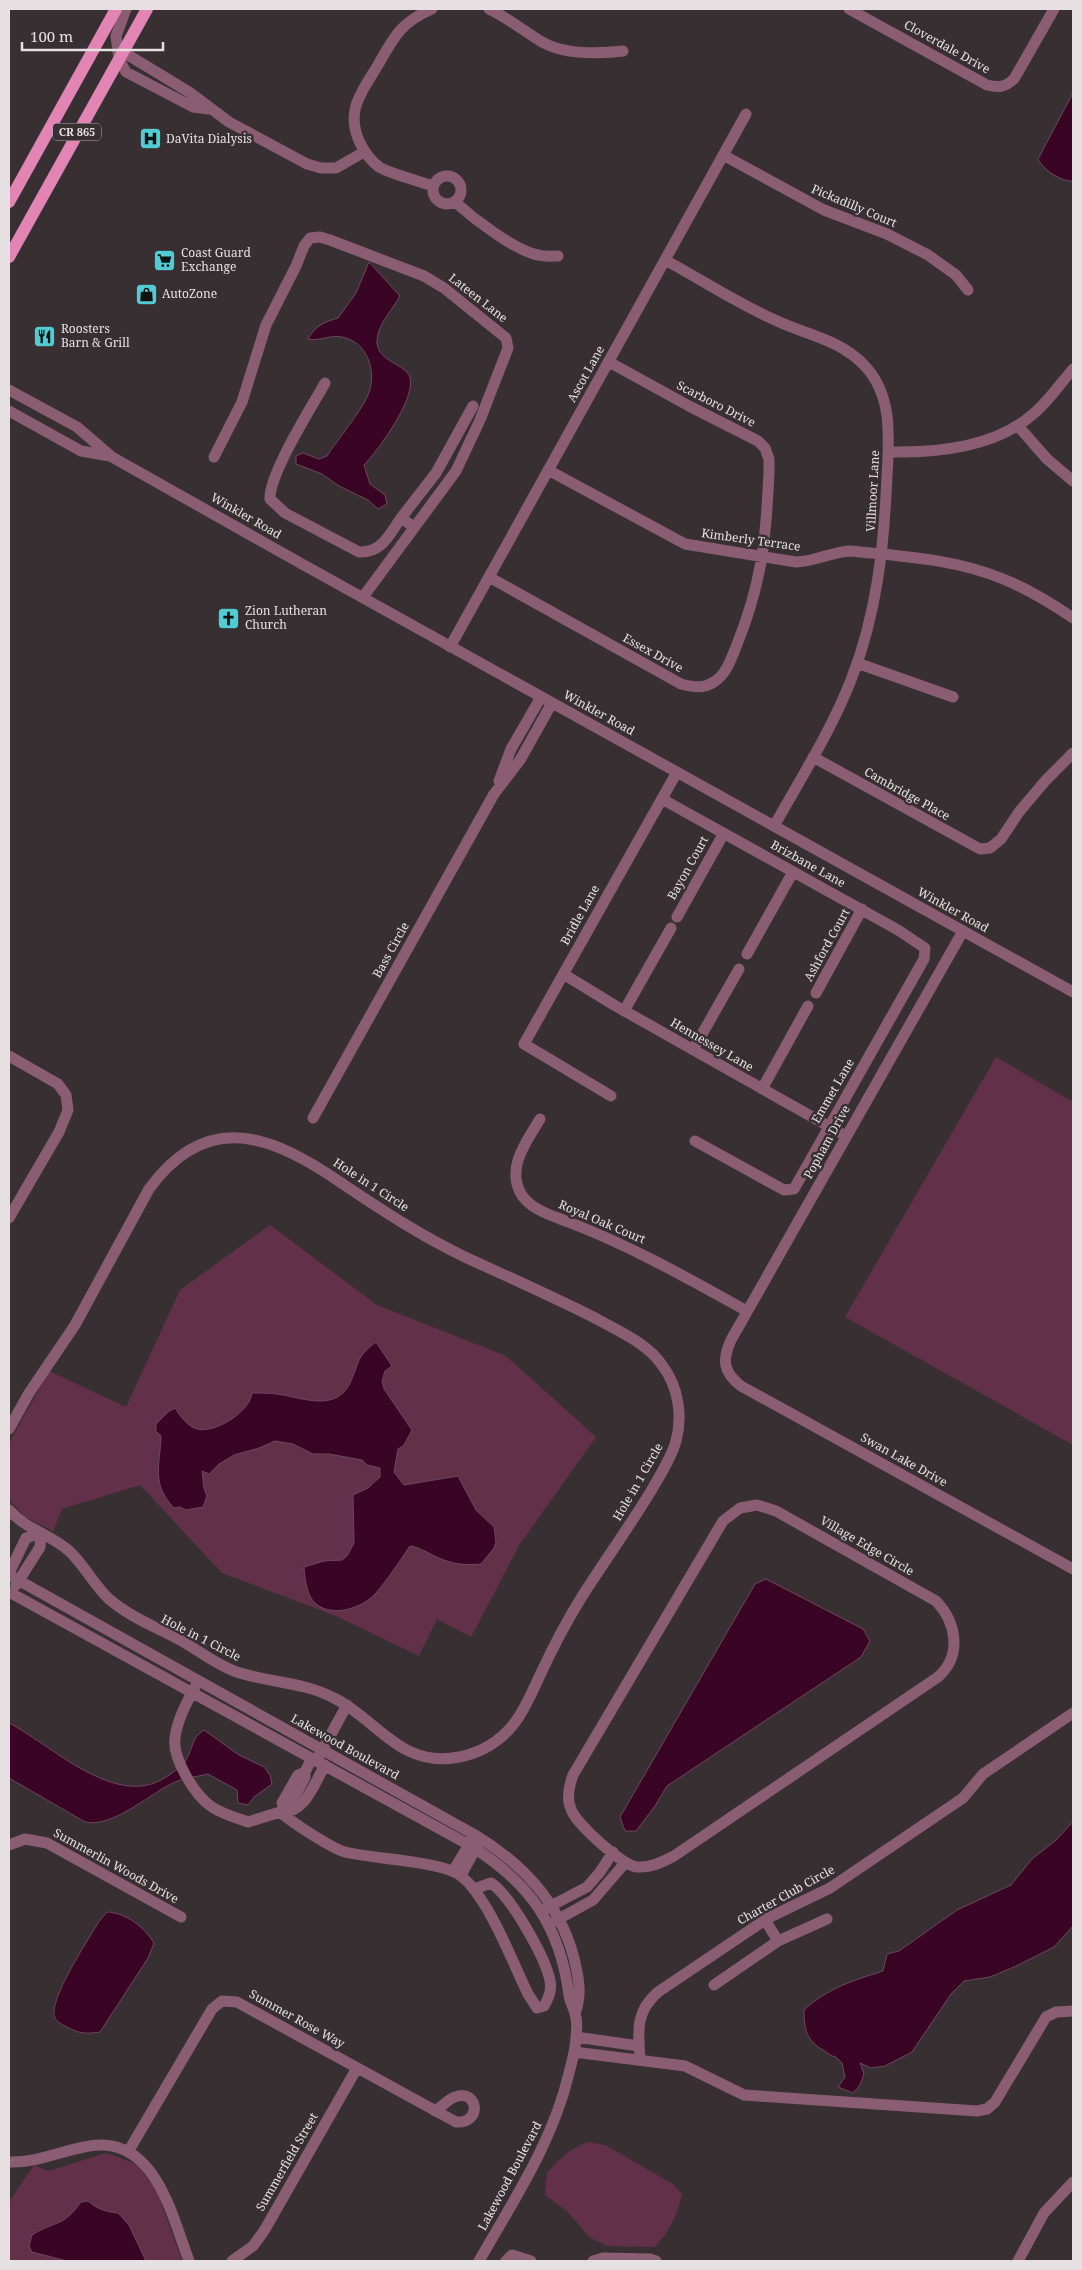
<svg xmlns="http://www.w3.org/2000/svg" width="1082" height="2270" viewBox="0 0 1082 2270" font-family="'Noto Serif',serif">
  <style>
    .green { fill: #63304a }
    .water { fill: #3a0525; stroke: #6e475e }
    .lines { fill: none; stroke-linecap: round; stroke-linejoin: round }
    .minor { stroke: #8b5d73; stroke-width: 11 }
    .major { stroke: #e285b4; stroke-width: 12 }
    .labels { text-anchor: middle; stroke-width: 5; stroke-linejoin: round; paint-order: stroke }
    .shield { fill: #382f33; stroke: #b2abae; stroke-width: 1 }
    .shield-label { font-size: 11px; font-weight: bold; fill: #e6e0e2 }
    .street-label { font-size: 12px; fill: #e6e0e2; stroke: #382f33 }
    .poi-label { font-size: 12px; fill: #e6e0e2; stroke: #382f33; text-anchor: start }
  </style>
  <rect width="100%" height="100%" fill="#382f33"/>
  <path class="green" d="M996,1057L1073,1102V1445L845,1317Z
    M270,1225L377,1305L506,1356L596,1437L520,1544L471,1637L437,1619L419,1656L336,1616L222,1573L140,1485L62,1509L53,1531L25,1517L9,1500V1443L49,1371L126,1407L180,1290Z
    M587,2142L605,2145L673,2184L682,2194C678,2213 669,2234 654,2247L607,2246L589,2237L568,2212L545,2195L547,2172L568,2152Z
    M106,2153L139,2165L158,2194L182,2261H144L145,2258L118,2213C106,2212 97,2209 88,2201L81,2202C71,2217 60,2224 42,2229L64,2259L67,2261H9V2202L34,2165L48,2171Z"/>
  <path class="water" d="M1073,93V181C1062,182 1043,170 1038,159Z
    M369,262L400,296C393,309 378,324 377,340C376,358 396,362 407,372C424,389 377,452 364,465L370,484L385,495L387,504L378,509L368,500L339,486L322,474L296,464V456L303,453L319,459L327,456C338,439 360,413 368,395C377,374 369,345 346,338C332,333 320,342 308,339C315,326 324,322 338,318L356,293Z
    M376,1342L392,1366L385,1371L382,1381L384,1389L412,1430L404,1445L398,1449L394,1472L404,1485L458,1476L476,1510L494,1527L496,1542L494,1548L481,1564C469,1565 456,1565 444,1560C432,1556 423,1548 410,1546C399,1562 388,1579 376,1593C362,1609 329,1619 313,1601C306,1591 305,1579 304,1567L324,1561L342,1560L347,1556L354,1543L353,1495L368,1488L380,1477V1468L367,1465L362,1460L329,1454H313L293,1444L275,1441L259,1448L234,1455L219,1464L209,1474L202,1471L204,1488L207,1496L203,1507L186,1510L180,1507L174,1508C151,1484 160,1466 161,1436L156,1431V1424L168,1412L175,1408C180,1416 186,1424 194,1428C213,1436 250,1412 252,1393C263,1393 273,1393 283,1395C305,1399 337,1411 350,1383C360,1362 355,1358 376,1342Z
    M766,1579L863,1629L870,1641L861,1657L667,1786L655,1806L636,1831H625L620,1817L755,1584Z
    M9,1723C50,1744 112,1806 161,1780C168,1776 184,1766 187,1758C194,1745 191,1739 204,1730L239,1755L264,1767L270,1775L272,1784L254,1797L248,1805L238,1803L237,1790L208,1774C196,1777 182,1778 171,1784C147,1796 112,1828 85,1822L9,1778Z
    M1073,1822V1926L1054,1947L1014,1967L990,1977L964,1981L951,1994L912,2052L885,2066L871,2068L860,2063L864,2074L860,2085L853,2093L838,2087L845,2077L842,2063L836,2057C830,2056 828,2053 823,2050C806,2040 804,2029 804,2010C828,1988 852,1981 883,1971L887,1954L899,1951L957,1910L1011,1885L1032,1859L1055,1841Z
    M107,1912C127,1913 144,1927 154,1943L148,1958L100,2032C87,2034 79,2034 67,2027C63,2025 57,2022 55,2018C46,2003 91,1935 100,1920Z
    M88,2201C97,2209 106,2212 118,2213L129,2225L145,2259L144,2261H67L32,2252L29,2246L32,2235C54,2221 64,2227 81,2202Z"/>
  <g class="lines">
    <path class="minor" d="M126,9L116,36L119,59L126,72L193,107L209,109
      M432,9C401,22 394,37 378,65C361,93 345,111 360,143C364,151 371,161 379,167C391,174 419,181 433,186
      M489,9C508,18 524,31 542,42C565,55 597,54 623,51
      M849,9L987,85C999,88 1005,87 1014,79L1054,9
      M123,52L189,92L229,122L307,164L321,168H336L364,152
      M723,155L824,210L887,234L928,255L956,275L968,290
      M433 190a14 14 0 1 1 28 0a14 14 0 1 1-28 0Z
      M455,202C474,219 514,250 538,255C545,257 552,256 558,256
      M665,260C702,280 737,303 775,320C806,335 840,339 865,366C893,396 889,438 887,476C884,546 877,614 851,680C831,731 801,778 774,826
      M325,383C311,408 269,474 270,499L285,513L359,552C382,553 389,535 401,518L414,527
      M9,390L77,427L112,457L302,564L1073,992
      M9,411L81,451L110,456
      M1018,426L1047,459L1073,481
      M889,452C936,453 994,448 1032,415C1048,402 1060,384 1073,369
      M214,457L242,402L266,325L296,266L304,246L310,238L320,237L330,240L424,276L444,288L506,338L508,348L480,420L456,471L363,597
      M548,470L685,544L796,562C814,562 831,552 850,551C901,556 956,559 1003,579C1028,589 1051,603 1073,618
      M401,518L436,473L473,406
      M489,577L681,684C693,687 703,689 714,682C726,675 731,659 736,647C762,583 766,540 769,472V459L765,448L758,441L689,406L609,362
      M450,647L746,114
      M857,663L953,697
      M813,757L980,849L990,848L1001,839L1019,812L1046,780L1073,753
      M499,781L511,749L541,697
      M662,799L898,930L925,948L924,959L794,1189L784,1190L695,1141
      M677,917L724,833
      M963,931L731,1340C722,1360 723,1372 741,1386L1073,1569
      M747,954L793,872
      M565,975L614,1005L846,1136
      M816,993L862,909
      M624,1011L671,928
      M693,1050L739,969
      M9,1056L58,1084L66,1095L68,1110L59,1132L9,1218
      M762,1089L808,1006
      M611,1096L524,1044L677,772
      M313,1118L494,794L520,760L552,703
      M540,1119C527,1141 507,1166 520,1192C529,1210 554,1216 571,1223C633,1247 689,1279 747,1311
      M9,1429L29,1393L75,1325L149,1189C208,1108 273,1136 343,1184C383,1211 423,1237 467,1258C511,1278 554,1297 597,1319C620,1332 647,1343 662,1365C678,1386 683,1415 676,1441C671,1459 660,1475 651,1491C629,1527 604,1562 581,1598C567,1621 554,1645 543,1669C534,1687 526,1709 513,1725C499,1742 480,1753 459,1757C401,1769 378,1720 334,1698C302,1681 267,1683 234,1671C213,1663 197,1649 178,1639C154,1626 130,1617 109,1599C93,1584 84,1564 68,1550C48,1533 27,1530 9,1510
      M757,1505L776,1511L936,1601C957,1623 962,1656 938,1677L674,1856C662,1862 651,1868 637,1867C623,1866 575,1823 571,1809C566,1798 569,1786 573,1775L723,1521L740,1508Z
      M9,1573L26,1538L41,1533L40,1547L16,1585
      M9,1575L475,1835C523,1864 559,1902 574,1958C579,1979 582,1994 575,2014
      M9,1592L471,1846C530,1883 560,1926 569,1995C570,2002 573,2007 575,2013C577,2020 577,2029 576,2036C576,2049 572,2061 569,2073C553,2142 513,2201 479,2261
      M195,1687C187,1702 177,1720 175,1738C172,1758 195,1796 212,1807C222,1814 237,1818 248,1822L280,1812L291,1802L300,1787L305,1777V1772L312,1758
      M319,1756L347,1705
      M282,1803L298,1775L305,1772
      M280,1812C293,1823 331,1848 345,1852C372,1859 442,1861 461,1876C488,1897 512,1961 528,1994L537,2008L544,2006C549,1998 552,1990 550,1981C546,1958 510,1895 491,1883L474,1889
      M280,1812C305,1814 314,1784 325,1765
      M9,1845L25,1839L47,1843L181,1917
      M453,1871L473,1838
      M461,1875L478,1844
      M545,1909L587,1887L600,1872L613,1852
      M555,1921L593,1900L625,1863
      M778,1941L827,1919
      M714,1985L778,1941L765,1920
      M576,2037L639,2046
      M574,2052L685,2066L744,2095L977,2111L987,2109L995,2102L1046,2017L1056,2012L1073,2011
      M640,2059C638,2032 635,2012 658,1992L768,1918L830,1888L963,1798L983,1774L1073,1713
      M128,2152L212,2009L222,2001L237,2002L456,2122C483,2124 478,2088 455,2097C448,2099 442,2107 435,2111
      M9,2162C35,2163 59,2152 84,2147C154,2131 171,2213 189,2261
      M232,2261L253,2246L264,2231L357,2068
      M506,2261L512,2255L531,2261
      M593,2261L603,2258L650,2259L656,2261
      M1018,2261L1044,2213L1073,2182"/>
    <path class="major" d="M9,202L116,9
      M9,257L147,9"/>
  </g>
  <defs>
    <symbol id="hospital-square" viewBox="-11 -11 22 22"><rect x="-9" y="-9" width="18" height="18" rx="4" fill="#51ccd2" stroke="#382f33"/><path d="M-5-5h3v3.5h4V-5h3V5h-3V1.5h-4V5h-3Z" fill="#111"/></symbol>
    <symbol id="supermarket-square" viewBox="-11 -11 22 22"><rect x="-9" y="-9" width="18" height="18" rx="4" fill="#51ccd2" stroke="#382f33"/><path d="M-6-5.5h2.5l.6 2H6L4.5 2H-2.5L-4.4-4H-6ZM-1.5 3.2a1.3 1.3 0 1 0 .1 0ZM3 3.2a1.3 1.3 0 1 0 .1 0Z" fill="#111"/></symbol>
    <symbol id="shop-square" viewBox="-11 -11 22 22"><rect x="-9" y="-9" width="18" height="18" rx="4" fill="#51ccd2" stroke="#382f33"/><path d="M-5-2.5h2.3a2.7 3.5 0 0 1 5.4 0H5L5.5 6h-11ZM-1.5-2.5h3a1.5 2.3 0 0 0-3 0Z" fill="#111"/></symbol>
    <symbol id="restaurant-square" viewBox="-11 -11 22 22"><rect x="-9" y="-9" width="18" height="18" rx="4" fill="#51ccd2" stroke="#382f33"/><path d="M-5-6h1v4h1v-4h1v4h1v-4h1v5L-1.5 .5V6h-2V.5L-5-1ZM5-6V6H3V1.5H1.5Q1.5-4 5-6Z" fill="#111"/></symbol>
    <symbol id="church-square" viewBox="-11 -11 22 22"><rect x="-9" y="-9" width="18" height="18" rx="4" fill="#51ccd2" stroke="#382f33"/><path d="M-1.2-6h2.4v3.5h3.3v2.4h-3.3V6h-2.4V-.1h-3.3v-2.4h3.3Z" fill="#111"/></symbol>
  </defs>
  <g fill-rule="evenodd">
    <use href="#hospital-square" x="138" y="126" width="25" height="25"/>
    <use href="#supermarket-square" x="152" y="248" width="25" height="25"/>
    <use href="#shop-square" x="134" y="282" width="25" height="25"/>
    <use href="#restaurant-square" x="32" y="324" width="25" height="25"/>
    <use href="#church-square" x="216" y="606" width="25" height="25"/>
  </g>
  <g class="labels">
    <rect class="shield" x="53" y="123.5" width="48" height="17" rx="4"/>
    <g class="shield-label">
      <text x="77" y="136">CR 865</text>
    </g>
    <g class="street-label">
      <text transform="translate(947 47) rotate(29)" y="4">Cloverdale Drive</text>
      <text transform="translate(854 206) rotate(23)" y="4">Pickadilly Court</text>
      <text transform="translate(478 298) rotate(38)" y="4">Lateen Lane</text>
      <text transform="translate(586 374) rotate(-61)" y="4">Ascot Lane</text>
      <text transform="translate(716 404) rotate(27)" y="4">Scarboro Drive</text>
      <text transform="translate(873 491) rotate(-87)" y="4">Villmoor Lane</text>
      <text transform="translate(246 516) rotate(30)" y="4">Winkler Road</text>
      <text transform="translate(751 540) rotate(8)" y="4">Kimberly Terrace</text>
      <text transform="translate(653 653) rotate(29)" y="4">Essex Drive</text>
      <text transform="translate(599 713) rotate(29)" y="4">Winkler Road</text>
      <text transform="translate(907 794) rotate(29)" y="4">Cambridge Place</text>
      <text transform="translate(808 864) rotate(29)" y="4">Brizbane Lane</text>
      <text transform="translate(688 868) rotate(-61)" y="4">Bayon Court</text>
      <text transform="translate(953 910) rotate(29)" y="4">Winkler Road</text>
      <text transform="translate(580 915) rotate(-61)" y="4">Bridle Lane</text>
      <text transform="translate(827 945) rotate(-61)" y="4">Ashford Court</text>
      <text transform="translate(391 950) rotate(-61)" y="4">Bass Circle</text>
      <text transform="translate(712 1045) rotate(30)" y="4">Hennessey Lane</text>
      <text transform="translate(833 1091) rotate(-60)" y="4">Emmet Lane</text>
      <text transform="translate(827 1142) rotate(-61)" y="4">Popham Drive</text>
      <text transform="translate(371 1185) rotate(33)" y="4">Hole in 1 Circle</text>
      <text transform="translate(602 1222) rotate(23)" y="4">Royal Oak Court</text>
      <text transform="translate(904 1460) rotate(29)" y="4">Swan Lake Drive</text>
      <text transform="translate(638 1482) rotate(-60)" y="4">Hole in 1 Circle</text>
      <text transform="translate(867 1546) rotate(30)" y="4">Village Edge Circle</text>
      <text transform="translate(201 1638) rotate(27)" y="4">Hole in 1 Circle</text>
      <text transform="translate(345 1747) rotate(29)" y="4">Lakewood Boulevard</text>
      <text transform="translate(116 1866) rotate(29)" y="4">Summerlin Woods Drive</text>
      <text transform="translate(786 1895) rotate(-29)" y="4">Charter Club Circle</text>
      <text transform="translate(297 2019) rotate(29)" y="4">Summer Rose Way</text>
      <text transform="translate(287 2162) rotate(-60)" y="4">Summerfield Street</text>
      <text transform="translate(510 2176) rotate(-62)" y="4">Lakewood Boulevard</text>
    </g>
    <g class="poi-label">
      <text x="166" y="143">DaVita Dialysis</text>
      <text x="181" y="257">Coast Guard<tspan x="181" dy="14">Exchange</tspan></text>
      <text x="162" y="298">AutoZone</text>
      <text x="61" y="333">Roosters<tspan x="61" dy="14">Barn &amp; Grill</tspan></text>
      <text x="245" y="615">Zion Lutheran<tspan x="245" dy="14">Church</tspan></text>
    </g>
  </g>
  <rect width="1082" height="2270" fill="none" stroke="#e6e0e2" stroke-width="20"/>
  <path d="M22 42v8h141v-8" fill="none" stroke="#e6e0e2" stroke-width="2.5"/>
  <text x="30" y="42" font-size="15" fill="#e6e0e2" stroke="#382f33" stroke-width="4" paint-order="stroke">100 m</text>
</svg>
